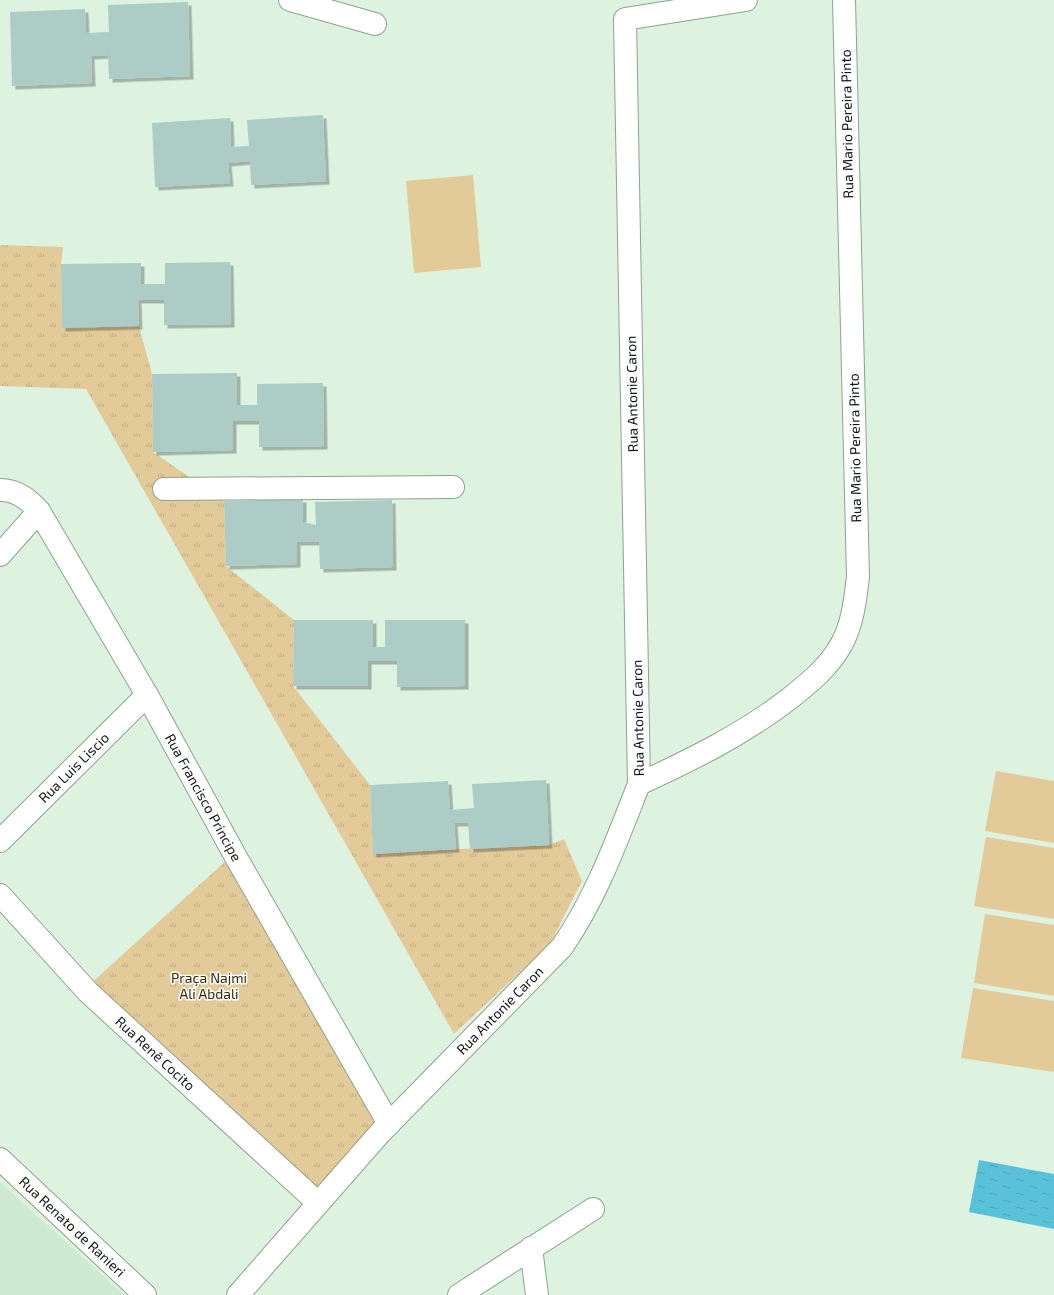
<svg xmlns="http://www.w3.org/2000/svg" width="1054" height="1295" viewBox="0 0 1054 1295" font-family="'Exo 2',sans-serif">
  <style>
    .built { fill: #cde9d1 }
    .grass { fill: url(#grass-tufts) }
    .pitch { fill: #e3cb99 }
    .water { fill: url(#water-ripples) }
    .building { fill: #adccc6; filter: url(#shadow) }
    .lines { fill: none; stroke-linecap: round; stroke-linejoin: round }
    .minor-casing { stroke: #8da290; stroke-width: 24 }
    .minor { stroke: #fff; stroke-width: 22 }
    .labels { text-anchor: middle; stroke-width: 3; stroke-linejoin: round; paint-order: stroke }
    .street-label { font-size: 14px; fill: #121a13; stroke: #fff }
    .park-label { font-size: 14px; fill: #372907; stroke: #fff }
  </style>
  <defs>
    <pattern id="grass-tufts" width="24" height="20" patternUnits="userSpaceOnUse"><rect width="24" height="20" fill="#e3cb99"/><path d="M3 7l-1-3M5 7V3M7 7l1-3M15 17l-1-3M17 17v-4M19 17l1-3" fill="none" stroke="#c2ae83"/></pattern>
    <pattern id="water-ripples" width="26" height="14" patternUnits="userSpaceOnUse"><rect width="26" height="14" fill="#59c2d8"/><path d="M2 4q2-2 4 0t4 0M15 11q2-2 4 0t4 0" fill="none" stroke="#4ca6b8"/></pattern>
    <filter id="shadow"><feDropShadow dx="3.5" dy="3.5" stdDeviation="0" flood-color="#0004"/></filter>
  </defs>
  <rect width="100%" height="100%" fill="#ddf3e0"/>
  <path class="built" d="M0,1182L124,1295H0Z"/>
  <path class="grass" d="M0,245L63,247L61,264L62,327L139,326L152,374L153,452L224,501L226,566L294,620L293,686L370,785L373,853L549,845L564,839L582,881L550,944L454,1034L86,389L0,386Z
    M229,858L382,1128L320,1194L88,986Z"/>
  <path class="pitch" d="M473,175L481,267L414,273L406,181Z
    M996,771L1054,781V843L985,831Z
    M986,837L1054,848V919L974,906Z
    M985,914L1054,925V996L974,983Z
    M973,988L1054,1001V1072L961,1058Z"/>
  <path class="water" d="M979,1160L1054,1174V1229L969,1212Z"/>
  <path class="building" d="M188,2L190,76L109,79L108,55L91,56L92,83L12,86L10,12L85,9L86,33L109,32L108,5Z
    M323,115L326,181L251,185L250,161L228,163L230,183L155,187L152,123L230,118L231,147L249,146L247,120Z
    M230,262L231,324L164,325V300H138L139,326L62,328L61,264L141,263V284H165V263Z
    M237,373V405H257V384L323,383L324,446L259,447V421H233V450L153,452L152,374Z
    M303,499V522L316,525L315,502L392,500L393,567L320,569L319,542H297V564L226,566L224,501Z
    M294,620H373V647H385V620H465V686L397,687V661H368V686H293Z
    M546,780L549,845L470,849L468,823H454L456,849L373,854L370,785L448,781L450,810L474,808L472,784Z"/>
  <g class="lines">
    <defs>
      <g id="minor">
        <path d="M290,0L375,24"/>
        <path d="M164,489L453,487"/>
        <path id="s1" d="M0,490C17,490 28,499 39,511L147,695L237,859L389,1124"/>
        <path d="M0,555L39,511"/>
        <path d="M639,784C693,759 742,735 789,699C809,683 829,667 841,645C853,624 855,600 858,577L844,0"/>
        <path id="s2" d="M0,841L147,695"/>
        <path id="s3" d="M0,895L88,992L318,1203"/>
        <path id="s4" d="M0,1159L145,1295"/>
        <path d="M531,1248L537,1295"/>
        <path id="s5" d="M238,1295L380,1133L562,947C597,896 616,842 639,784L625,19L746,0"/>
        <path d="M459,1295L593,1209"/>
      </g>
    </defs>
    <use href="#minor" class="minor-casing"/>
    <use href="#minor" class="minor"/>
  </g>
  <g class="labels">
    <g class="street-label">
      <text transform="translate(847 124) rotate(-91)" y="5">Rua Mario Pereira Pinto</text>
      <text transform="translate(632 394) rotate(-91)" y="5">Rua Antonie Caron</text>
      <text transform="translate(855 448) rotate(-91)" y="5">Rua Mario Pereira Pinto</text>
      <text transform="translate(638 718) rotate(-91)" y="5">Rua Antonie Caron</text>
      <text dy="5" stroke="none"><textPath href="#s2" startOffset="104">Rua Luis Liscio</textPath></text>
      <text dy="5" stroke="none"><textPath href="#s1" startOffset="376">Rua Francisco Principe</textPath></text>
      <text dy="5" stroke="none"><textPath href="#s5" startOffset="387">Rua Antonie Caron</textPath></text>
      <text dy="5" stroke="none"><textPath href="#s3" startOffset="222">Rua Renê Cocito</textPath></text>
      <text dy="5" stroke="none"><textPath href="#s4" startOffset="99">Rua Renato de Ranieri</textPath></text>
    </g>
    <g class="park-label">
      <text x="209" y="983">Praça Najmi<tspan x="209" dy="16">Ali Abdali</tspan></text>
    </g>
  </g>
</svg>
